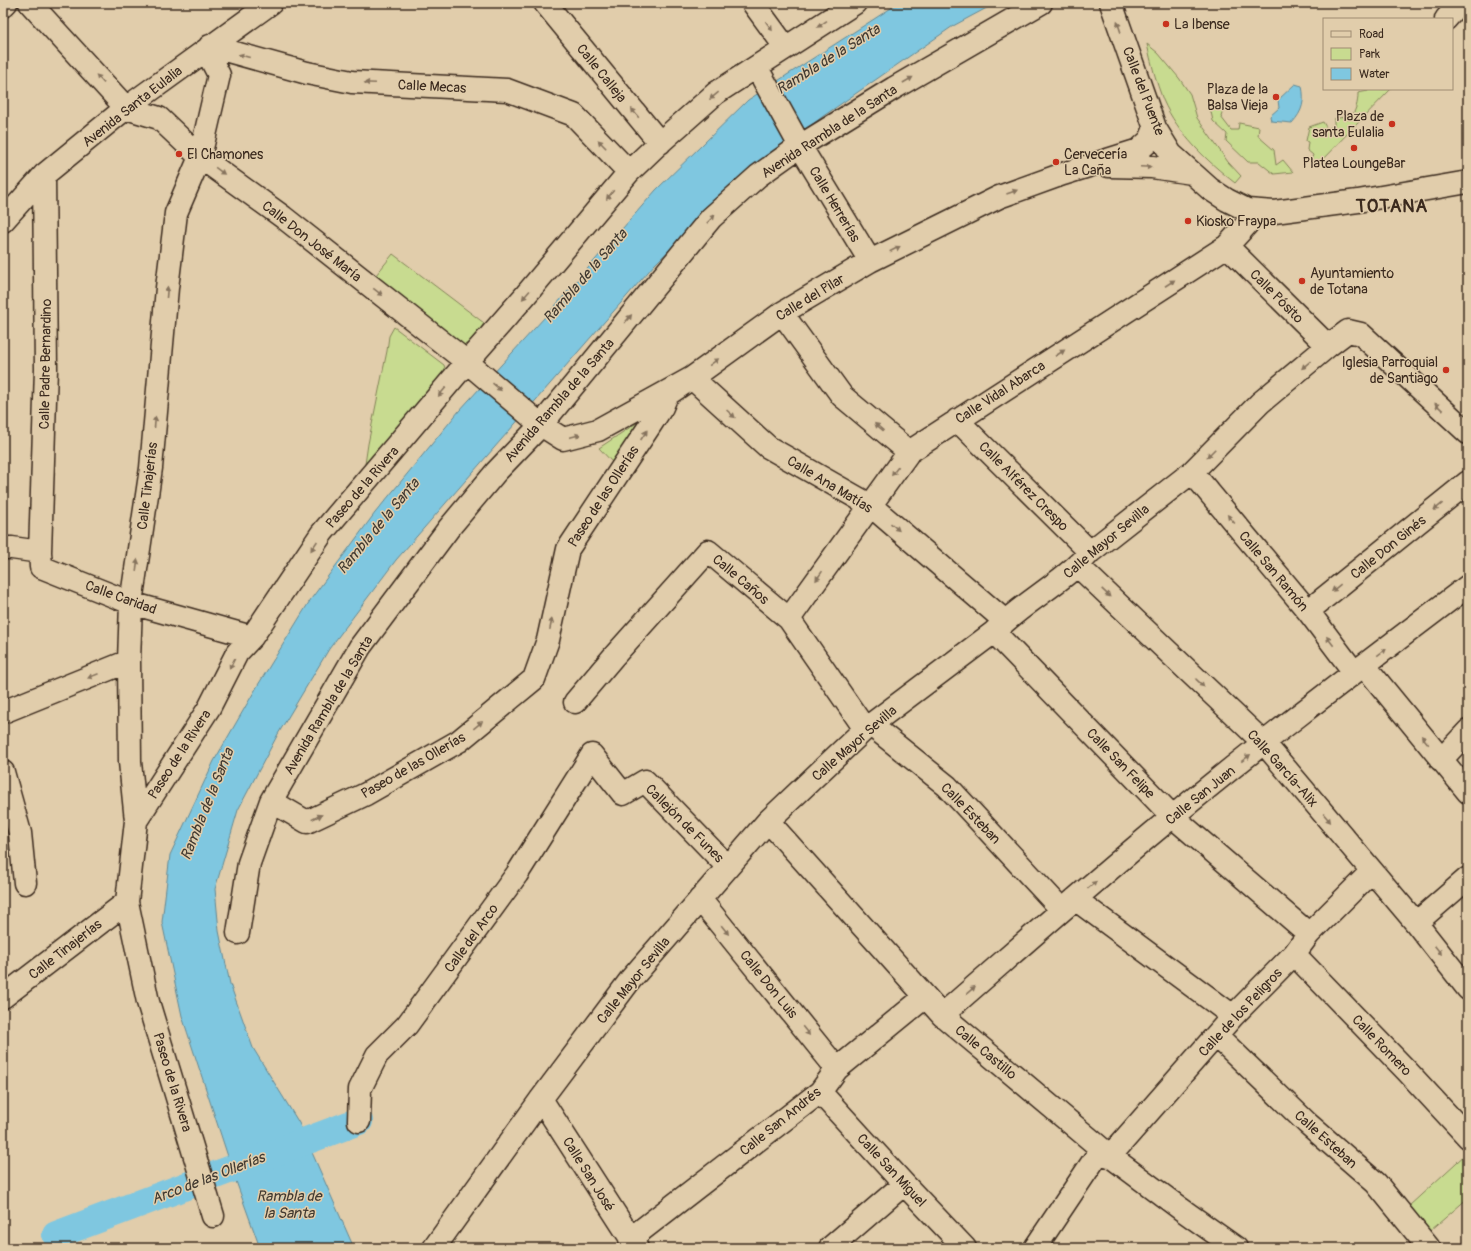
<svg xmlns="http://www.w3.org/2000/svg" width="1471" height="1251" viewBox="0 0 1471 1251" font-family="Pangolin,sans-serif">
  <style>
    .green { fill: #c8db90; stroke: #828257 }
    .water { fill: #7fc7e0; stroke: #648892 }
    .lines { fill: none; stroke-linecap: round; stroke-linejoin: round }
    .canal { stroke: #7fc7e0; stroke-width: 28 }
    .minor-casing { stroke: #3b2a1e; stroke-width: 25 }
    .minor { stroke: #e1cdab; stroke-width: 22 }
    .oneway { fill: #86735d }
    .poi-dot { fill: #c8321e; stroke: #e1cdab; stroke-width: 1.5 }
    .labels { text-anchor: middle; stroke-width: 3; stroke-linejoin: round; paint-order: stroke }
    .poi-label { font-size: 14px; fill: #3b2a1e; stroke: #e1cdab; text-anchor: start }
    .street-label { font-size: 14px; fill: #3b2a1e; stroke: #e1cdab }
    .water-label { font-size: 15px; font-style: italic; fill: #423a31; stroke: #e1cdab }
    .district-label { font-size: 18px; font-weight: bold; letter-spacing: 1px; fill: #3b2a1e; stroke: #e1cdab }
  </style>
  <rect width="100%" height="100%" fill="#e1cdab"/>
  <filter id="ink" filterUnits="userSpaceOnUse"><feTurbulence type="fractalNoise" baseFrequency=".025" numOctaves="2"/><feDisplacementMap in="SourceGraphic" scale="8" xChannelSelector="R" yChannelSelector="G"/><feConvolveMatrix kernelMatrix="1 2 1 2 8 2 1 2 1" color-interpolation-filters="sRGB"/></filter>
  <g filter="url(#ink)">
    <path class="green" d="M1147,44L1158,53L1179,78L1190,94L1197,118L1228,162L1241,176L1235,183C1207,161 1178,134 1163,100C1156,82 1151,62 1147,44Z
      M1368,89H1391L1317,165L1311,160L1313,155L1307,150L1308,142L1306,141L1309,127L1323,122L1327,129L1334,126V119L1344,117L1349,120C1356,111 1358,103 1358,93L1368,91Z
      M1208,98L1223,110L1221,117L1231,130H1238L1239,123L1259,127L1258,136L1274,150L1276,165L1283,160L1293,172L1274,174L1259,162H1248L1226,141L1227,134L1213,121Z
      M393,254L484,323L473,341L464,345L453,342L377,284L376,275Z
      M394,327L444,365L447,376L364,471L368,444L387,351L389,336Z
      M650,414L613,463L599,448Z
      M1468,1152V1198L1430,1231L1409,1206Z"/>
    <path class="water" d="M899,3H996L953,26L822,117L752,170L655,264L396,560L329,649L278,734L238,810L215,889L219,931L230,984L253,1048L299,1123L354,1248H260L237,1184L182,1016L162,922L170,855L214,761L258,685L311,599L375,513L459,411L555,306L656,190L748,100Z
      M1295,84L1302,86C1305,101 1303,111 1292,123L1271,121L1270,116L1279,108L1278,100Z"/>
    <g class="lines">
      <path class="canal" d="M56,1235L359,1121"/>
      <defs>
        <path id="minor" d="M30,3L126,108
          M545,3L660,143
          M753,3L786,48
          M1111,3L1155,128L1171,154L1210,189L1227,200L1247,210L1274,212L1358,201L1468,182
          M3,6L6,3
          M1446,19L1460,3
          M210,46L307,73L352,82L507,90L574,115L629,172
          M757,68L800,146L870,261
          M126,108L159,118L200,157L283,217L467,362L541,425L563,439L598,430L692,378L782,313L870,261L999,197L1063,174L1139,150L1150,140L1155,128
          M1109,166L1152,167L1192,173
          M44,175L46,369L40,552L41,567L131,603L252,637
          M3,221L44,175L126,108L271,3
          M1227,246L1328,346
          M782,313L842,396L909,452
          M957,420L1090,552
          M1192,472L1308,611L1354,672
          M3,548H12L40,552
          M1078,566L1264,743L1416,923L1468,989
          M1308,611L1468,482
          M789,619L909,452L1227,246L1247,224L1255,211
          M994,632L1172,816L1309,934
          M1364,665L1468,792
          M575,702L614,656L708,551L789,619L865,729
          M3,712L129,661
          M871,725L947,786L1062,910
          M1441,760L1468,731
          M3,772L20,833L25,883
          M271,801L307,822L366,794L459,741L534,679L548,640L568,549L651,424L662,407L667,395L692,378L768,447L870,505L1005,621
          M136,821L130,762L129,661L131,603L151,468L167,288L176,213L200,157L219,75L206,50
          M768,821L942,1015L1110,1156L1181,1209L1236,1248
          M700,899L837,1069
          M1075,899L1233,1016
          M1416,923L1468,878
          M238,933L249,863L271,801L360,647L449,528L496,472L541,425L711,218L758,176L800,146L894,88L1041,3
          M1294,954L1407,1071L1468,1137
          M3,997L127,902
          M942,1015C1018,949 1094,881 1172,817C1268,737 1368,662 1468,586
          M1217,1036L1307,1123L1376,1183L1429,1248
          M820,1092L904,1184L965,1248
          M541,1099L637,1248
          M359,1121L360,1089L377,1055L407,1025L517,874L592,755L623,794L645,781L728,867
          M213,1216L148,1002L127,902L136,821L209,708L237,653L252,637L322,533L467,362L524,297L629,172L655,147L716,93L855,3
          M630,1239L820,1092L837,1069L925,997
          M434,1248L541,1099L631,979L768,821L865,729L994,632C1023,602 1063,583 1090,552L1192,472L1260,403L1328,346L1348,331L1361,334L1468,433
          M830,1248L904,1184
          M1035,1248L1098,1154L1110,1156L1233,1016L1294,954L1309,934L1372,871"/>
      </defs>
      <use href="#minor" class="minor-casing"/>
      <use href="#minor" class="minor"/>
    </g>
    <defs><path id="oneway-solid" d="M-6-.8H1V-3.2L6.5 0L1 3.2V.8H-6Z"/></defs>
    <g class="oneway">
      <use href="#oneway-solid" transform="translate(822 24) rotate(146)"/>
      <use href="#oneway-solid" transform="translate(769 26) rotate(54)"/>
      <use href="#oneway-solid" transform="translate(1119 27) rotate(-109)"/>
      <use href="#oneway-solid" transform="translate(244 56) rotate(-165)"/>
      <use href="#oneway-solid" transform="translate(100 79) rotate(-133)"/>
      <use href="#oneway-solid" transform="translate(908 80) rotate(-30)"/>
      <use href="#oneway-solid" transform="translate(370 83) rotate(-177)"/>
      <use href="#oneway-solid" transform="translate(714 96) rotate(141)"/>
      <use href="#oneway-solid" transform="translate(635 113) rotate(-129)"/>
      <use href="#oneway-solid" transform="translate(602 144) rotate(-134)"/>
      <use href="#oneway-solid" transform="translate(1146 167) rotate(2)"/>
      <use href="#oneway-solid" transform="translate(220 171) rotate(36)"/>
      <use href="#oneway-solid" transform="translate(1012 192) rotate(-20)"/>
      <use href="#oneway-solid" transform="translate(610 195) rotate(129)"/>
      <use href="#oneway-solid" transform="translate(711 219) rotate(-46)"/>
      <use href="#oneway-solid" transform="translate(895 249) rotate(-27)"/>
      <use href="#oneway-solid" transform="translate(1170 283) rotate(-33)"/>
      <use href="#oneway-solid" transform="translate(167 292) rotate(-85)"/>
      <use href="#oneway-solid" transform="translate(378 292) rotate(38)"/>
      <use href="#oneway-solid" transform="translate(526 295) rotate(131)"/>
      <use href="#oneway-solid" transform="translate(628 319) rotate(-50)"/>
      <use href="#oneway-solid" transform="translate(1060 353) rotate(-33)"/>
      <use href="#oneway-solid" transform="translate(714 362) rotate(-36)"/>
      <use href="#oneway-solid" transform="translate(1306 365) rotate(140)"/>
      <use href="#oneway-solid" transform="translate(497 387) rotate(41)"/>
      <use href="#oneway-solid" transform="translate(442 392) rotate(130)"/>
      <use href="#oneway-solid" transform="translate(1439 407) rotate(-137)"/>
      <use href="#oneway-solid" transform="translate(731 414) rotate(42)"/>
      <use href="#oneway-solid" transform="translate(155 422) rotate(-85)"/>
      <use href="#oneway-solid" transform="translate(879 427) rotate(-140)"/>
      <use href="#oneway-solid" transform="translate(644 435) rotate(-56)"/>
      <use href="#oneway-solid" transform="translate(575 436) rotate(-15)"/>
      <use href="#oneway-solid" transform="translate(1211 453) rotate(135)"/>
      <use href="#oneway-solid" transform="translate(895 471) rotate(127)"/>
      <use href="#oneway-solid" transform="translate(1438 507) rotate(141)"/>
      <use href="#oneway-solid" transform="translate(1231 519) rotate(-130)"/>
      <use href="#oneway-solid" transform="translate(895 527) rotate(41)"/>
      <use href="#oneway-solid" transform="translate(314 546) rotate(124)"/>
      <use href="#oneway-solid" transform="translate(137 565) rotate(-82)"/>
      <use href="#oneway-solid" transform="translate(819 576) rotate(125)"/>
      <use href="#oneway-solid" transform="translate(1336 588) rotate(141)"/>
      <use href="#oneway-solid" transform="translate(1106 593) rotate(44)"/>
      <use href="#oneway-solid" transform="translate(551 624) rotate(-78)"/>
      <use href="#oneway-solid" transform="translate(1330 641) rotate(-127)"/>
      <use href="#oneway-solid" transform="translate(1382 652) rotate(-37)"/>
      <use href="#oneway-solid" transform="translate(232 664) rotate(117)"/>
      <use href="#oneway-solid" transform="translate(93 676) rotate(158)"/>
      <use href="#oneway-solid" transform="translate(1200 683) rotate(44)"/>
      <use href="#oneway-solid" transform="translate(478 725) rotate(-39)"/>
      <use href="#oneway-solid" transform="translate(1425 740) rotate(-129)"/>
      <use href="#oneway-solid" transform="translate(1246 758) rotate(-38)"/>
      <use href="#oneway-solid" transform="translate(317 817) rotate(-26)"/>
      <use href="#oneway-solid" transform="translate(1327 818) rotate(50)"/>
      <use href="#oneway-solid" transform="translate(1092 885) rotate(-40)"/>
      <use href="#oneway-solid" transform="translate(725 930) rotate(51)"/>
      <use href="#oneway-solid" transform="translate(1438 950) rotate(52)"/>
      <use href="#oneway-solid" transform="translate(971 990) rotate(-41)"/>
      <use href="#oneway-solid" transform="translate(806 1031) rotate(51)"/>
    </g>
  </g>
  <g class="poi-dot">
    <circle cx="1166" cy="24" r="4"/>
    <circle cx="1276" cy="97" r="4"/>
    <circle cx="1392" cy="124" r="4"/>
    <circle cx="1354" cy="148" r="4"/>
    <circle cx="179" cy="154" r="4"/>
    <circle cx="1056" cy="162" r="4"/>
    <circle cx="1188" cy="221" r="4"/>
    <circle cx="1302" cy="281" r="4"/>
    <circle cx="1446" cy="370" r="4"/>
  </g>
  <g class="labels">
    <g class="poi-label">
      <text x="1174" y="29">La Ibense</text>
      <text x="1268" y="94" text-anchor="end">Plaza de la<tspan x="1268" dy="16">Balsa Vieja</tspan></text>
      <text x="1384" y="121" text-anchor="end">Plaza de<tspan x="1384" dy="16">santa Eulalia</tspan></text>
      <text x="187" y="159">El Chamones</text>
      <text x="1064" y="159">Cervecería<tspan x="1064" dy="16">La Caña</tspan></text>
      <text x="1354" y="168" text-anchor="middle">Platea LoungeBar</text>
      <text x="1196" y="226">Kiosko Fraypa</text>
      <text x="1310" y="278">Ayuntamiento<tspan x="1310" dy="16">de Totana</tspan></text>
      <text x="1438" y="367" text-anchor="end">Iglesia Parroquial<tspan x="1438" dy="16">de Santiago</tspan></text>
    </g>
    <g class="street-label">
      <text transform="translate(602 73) rotate(51)" y="5">Calle Calleja</text>
      <text transform="translate(432 86) rotate(3)" y="5">Calle Mecas</text>
      <text transform="translate(1144 91) rotate(69)" y="5">Calle del Puente</text>
      <text transform="translate(132 106) rotate(-38)" y="5">Avenida Santa Eulalia</text>
      <text transform="translate(829 131) rotate(-33)" y="5">Avenida Rambla de la Santa</text>
      <text transform="translate(835 204) rotate(59)" y="5">Calle Herrerías</text>
      <text transform="translate(312 241) rotate(38)" y="5">Calle Don José María</text>
      <text transform="translate(1277 296) rotate(45)" y="5">Calle Pósito</text>
      <text transform="translate(810 297) rotate(-31)" y="5">Calle del Pilar</text>
      <text transform="translate(45 364) rotate(-89)" y="5">Calle Padre Bernardino</text>
      <text transform="translate(1000 392) rotate(-33)" y="5">Calle Vidal Abarca</text>
      <text transform="translate(559 400) rotate(-49)" y="5">Avenida Rambla de la Santa</text>
      <text transform="translate(830 484) rotate(31)" y="5">Calle Ana Matías</text>
      <text transform="translate(147 486) rotate(-83)" y="5">Calle Tinajerías</text>
      <text transform="translate(1024 486) rotate(45)" y="5">Calle Alférez Crespo</text>
      <text transform="translate(362 487) rotate(-49)" y="5">Paseo de la Rivera</text>
      <text transform="translate(603 496) rotate(-57)" y="5">Paseo de las Ollerías</text>
      <text transform="translate(1106 541) rotate(-40)" y="5">Calle Mayor Sevilla</text>
      <text transform="translate(1388 547) rotate(-39)" y="5">Calle Don Ginés</text>
      <text transform="translate(1274 571) rotate(50)" y="5">Calle San Ramón</text>
      <text transform="translate(741 579) rotate(40)" y="5">Calle Caños</text>
      <text transform="translate(121 597) rotate(20)" y="5">Calle Caridad</text>
      <text transform="translate(328 705) rotate(-59)" y="5">Avenida Rambla de la Santa</text>
      <text transform="translate(854 743) rotate(-41)" y="5">Calle Mayor Sevilla</text>
      <text transform="translate(179 754) rotate(-57)" y="5">Paseo de la Rivera</text>
      <text transform="translate(1121 763) rotate(46)" y="5">Calle San Felipe</text>
      <text transform="translate(413 765) rotate(-30)" y="5">Paseo de las Ollerías</text>
      <text transform="translate(1283 768) rotate(48)" y="5">Calle García-Alix</text>
      <text transform="translate(1200 795) rotate(-39)" y="5">Calle San Juan</text>
      <text transform="translate(971 813) rotate(46)" y="5">Calle Esteban</text>
      <text transform="translate(685 823) rotate(45)" y="5">Callejón de Funes</text>
      <text transform="translate(471 938) rotate(-54)" y="5">Calle del Arco</text>
      <text transform="translate(65 949) rotate(-38)" y="5">Calle Tinajerías</text>
      <text transform="translate(633 980) rotate(-51)" y="5">Calle Mayor Sevilla</text>
      <text transform="translate(769 984) rotate(51)" y="5">Calle Don Luis</text>
      <text transform="translate(1240 1012) rotate(-47)" y="5">Calle de los Peligros</text>
      <text transform="translate(1382 1045) rotate(46)" y="5">Calle Romero</text>
      <text transform="translate(986 1052) rotate(40)" y="5">Calle Castillo</text>
      <text transform="translate(173 1082) rotate(73)" y="5">Paseo de la Rivera</text>
      <text transform="translate(780 1121) rotate(-39)" y="5">Calle San Andrés</text>
      <text transform="translate(1326 1139) rotate(42)" y="5">Calle Esteban</text>
      <text transform="translate(892 1170) rotate(47)" y="5">Calle San Miguel</text>
      <text transform="translate(589 1174) rotate(58)" y="5">Calle San José</text>
    </g>
    <g class="water-label">
      <text transform="translate(828 59) rotate(-32)" y="5">Rambla de la Santa</text>
      <text transform="translate(585 276) rotate(-49)" y="5">Rambla de la Santa</text>
      <text transform="translate(378 526) rotate(-50)" y="5">Rambla de la Santa</text>
      <text transform="translate(207 804) rotate(-68)" y="5">Rambla de la Santa</text>
      <text transform="translate(208 1178) rotate(-21)" y="5">Arco de las Ollerías</text>
      <text x="289" y="1201">Rambla de<tspan x="289" dy="17">la Santa</tspan></text>
    </g>
    <g class="district-label">
      <text x="1392" y="212">TOTANA</text>
    </g>
  </g>
  <rect width="1471" height="1251" fill="none" stroke="#e1cdab" stroke-width="16"/>
  <rect x="8" y="8" width="1455" height="1235" fill="none" stroke="#3b2a1e" stroke-width="1.5" filter="url(#ink)"/>
  <rect x="1323" y="18" width="130" height="72" fill="#e1cdab" stroke="#9f8c73"/>
  <rect x="1331" y="31" width="20" height="6" fill="#e1cdab" stroke="#9f8c73"/>
  <text x="1359" y="38" font-size="12" fill="#3b2a1e">Road</text>
  <rect x="1331" y="48" width="20" height="12" fill="#c8db90" stroke="#9f8c73"/>
  <text x="1359" y="58" font-size="12" fill="#3b2a1e">Park</text>
  <rect x="1331" y="68" width="20" height="12" fill="#7fc7e0" stroke="#9f8c73"/>
  <text x="1359" y="78" font-size="12" fill="#3b2a1e">Water</text>
</svg>
